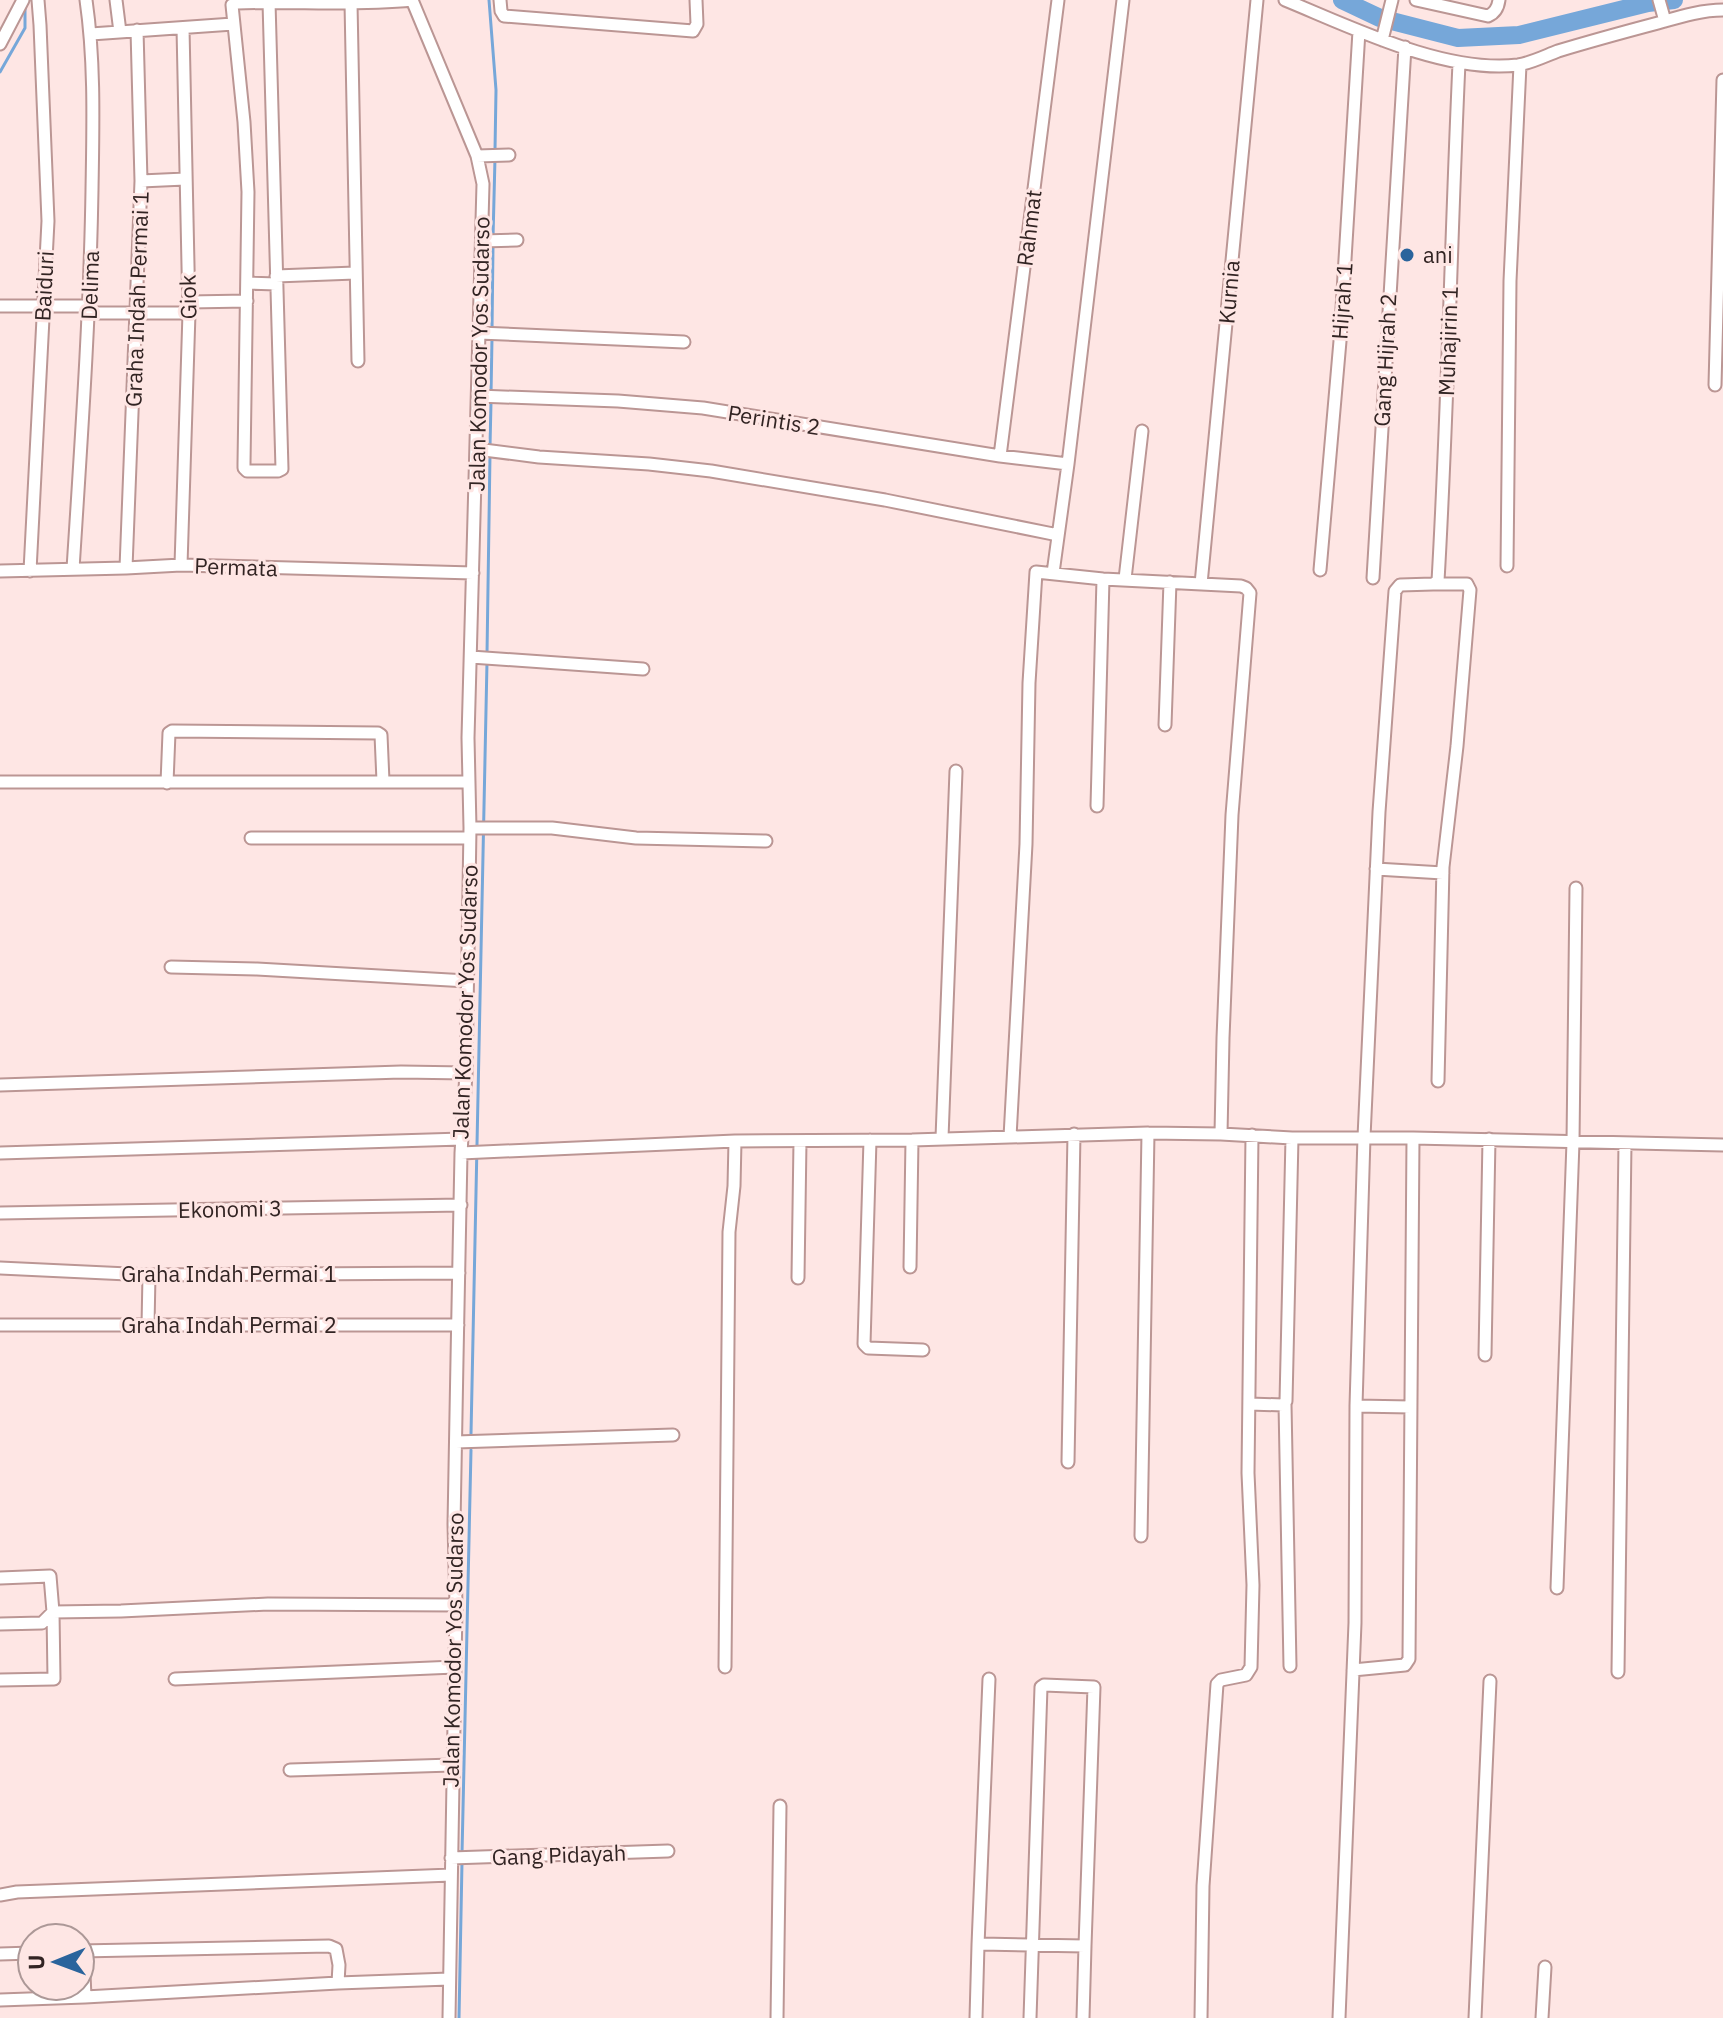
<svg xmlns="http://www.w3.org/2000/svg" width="1723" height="2018" viewBox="0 0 1723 2018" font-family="'IBM Plex Sans',sans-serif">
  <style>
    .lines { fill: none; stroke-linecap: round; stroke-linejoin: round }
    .stream { stroke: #76a7d9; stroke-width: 3 }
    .river { stroke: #76a7d9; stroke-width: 18 }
    .minor-casing { stroke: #bb9694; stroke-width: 15 }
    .minor { stroke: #fff; stroke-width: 11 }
    .poi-dot { fill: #2a649c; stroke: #fee6e4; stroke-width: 3 }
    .labels { text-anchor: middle; stroke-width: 6; stroke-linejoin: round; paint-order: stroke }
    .street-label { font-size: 22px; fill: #322423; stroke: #fee6e4 }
    .poi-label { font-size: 22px; fill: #322423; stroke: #fee6e4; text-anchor: start }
  </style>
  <rect width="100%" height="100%" fill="#fee6e4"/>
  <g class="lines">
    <path class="stream" d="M489,0L496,90L495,150
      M0,72L25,28V7
      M493,238L495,158
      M492,330L493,246
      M491,394L492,338
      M490,446L491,402
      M487,654L490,454
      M471,1434L487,662
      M462,1854L471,1450
      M459,2018L462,1862"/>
    <path class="river" d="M1342,0L1380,18L1458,38L1519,35L1648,3L1674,0"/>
    <defs>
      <path id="minor" d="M116,0L120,32
        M412,0L477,156L483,184L468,738L470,828L466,1073L461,1153L457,1359L454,1524L456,1605L449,2018
        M500,0L501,11L504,16L693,31L697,24L696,0
        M1285,0C1351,27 1445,74 1518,65C1531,63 1545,56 1558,51C1591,41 1624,32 1658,23C1679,17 1701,10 1723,10
        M1416,0L1488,16C1495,13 1498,8 1499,0
        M1659,0L1665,21
        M269,2L282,469L278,471H247L244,468V464L248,192L244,122L232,5L237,3C295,1 354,6 412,0
        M351,3L358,361
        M91,34L233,24
        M1382,40L1392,0
        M0,44L23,0
        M477,156L509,155
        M141,181L185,179
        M482,241L517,240
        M276,276L355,273
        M248,283L276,284
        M189,302L247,301
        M0,306H89
        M89,313H189
        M479,333L684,342
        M1715,385L1723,80
        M478,396L618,401L703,408L1000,456L1068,464
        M476,449L539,457L649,464L711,471L885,500L1058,535
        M1000,456L1058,0
        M181,565L189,313L183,28
        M1507,566L1510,281L1520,65
        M126,568L141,181L137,30
        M73,569C81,443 90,316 92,190C93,127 95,62 86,0
        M1320,570L1340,341L1359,31
        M0,571L126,568L181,565L473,573
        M30,571L48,221L40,25L38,0
        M1053,573L1068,464L1123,0
        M1373,578L1405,47
        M1125,579L1142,431
        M1201,584L1257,0
        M1433,584H1467L1470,590L1457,746L1443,867L1438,1081
        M471,657L643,669
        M1165,725L1170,582
        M0,782H468
        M167,783L169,733L172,731L378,733L381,735L383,781
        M1097,806L1103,579
        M470,828H552L636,838L766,841
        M251,838H469
        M1376,869L1443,873
        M171,967L257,969L467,981
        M0,1085L401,1072L466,1073
        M1010,1137L1026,844L1029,683L1036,572L1103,579L1241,586L1246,588L1250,593L1232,815L1223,1038L1221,1134
        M942,1138L956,771
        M870,1140L864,1344L868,1348L923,1350
        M0,1153L462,1139
        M461,1153L735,1141L912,1140L1148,1133L1221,1134L1292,1138H1413L1723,1145
        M0,1213L461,1205
        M910,1267L912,1140
        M0,1268L149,1275L459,1273
        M798,1278L800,1141
        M0,1325H458
        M148,1326L149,1275
        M1485,1355L1489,1139
        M1249,1404L1283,1405L1286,1401L1292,1138
        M1285,1404L1290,1666
        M1356,1406L1411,1407
        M456,1442L673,1435
        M1068,1462L1074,1134
        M1141,1536L1148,1133
        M0,1578L50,1576L53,1612L54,1679L0,1680
        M1557,1588L1573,1142L1576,888
        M0,1624L42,1623L53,1612L121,1611L268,1604L456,1605
        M725,1667L729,1232L734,1186L735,1141
        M1353,1670L1405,1665L1409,1659L1413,1138
        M1618,1672L1625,1143
        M175,1679L455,1667
        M290,1770L452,1765
        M451,1858L668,1851
        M0,1895L17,1892L451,1875
        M978,1945L989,1679
        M80,1951L329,1946L336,1949L339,1965L338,1983L449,1979
        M83,1951L85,1997
        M0,1954L32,1953
        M0,2000L85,1997L338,1983
        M777,2018L780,1806
        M976,2018L978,1945L981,1944L1085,1946L1094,1687L1044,1685L1041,1687L1030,2018
        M1083,2018L1085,1946
        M1201,2018L1203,1886L1217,1684L1221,1680L1246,1675L1251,1667L1253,1585L1248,1473L1252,1135
        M1339,2018L1355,1623L1356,1406L1364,1137L1379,812L1395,591L1400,585L1433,584L1438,581C1448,408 1451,235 1459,63
        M1475,2018L1490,1681
        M1542,2018L1545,1967"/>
    </defs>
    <use href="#minor" class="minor-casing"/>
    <use href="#minor" class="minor"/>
  </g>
  <circle class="poi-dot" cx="1407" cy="255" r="8"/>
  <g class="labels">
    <g class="street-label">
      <text transform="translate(1029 228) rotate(-83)" y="8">Rahmat</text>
      <text transform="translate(90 285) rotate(-88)" y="8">Delima</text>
      <text transform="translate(44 286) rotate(-87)" y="8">Baiduri</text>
      <text transform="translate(1229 292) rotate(-85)" y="8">Kurnia</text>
      <text transform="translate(188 297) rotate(-91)" y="8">Giok</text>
      <text transform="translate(137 299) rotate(-88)" y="8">Graha Indah Permai 1</text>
      <text transform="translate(1342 301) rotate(-86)" y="8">Hijrah 1</text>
      <text transform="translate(1448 341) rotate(-88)" y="8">Muhajirin 1</text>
      <text transform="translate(479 354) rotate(-89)" y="8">Jalan Komodor Yos Sudarso</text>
      <text transform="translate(1385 360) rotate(-87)" y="8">Gang Hijrah 2</text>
      <text transform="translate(774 420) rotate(9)" y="8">Perintis 2</text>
      <text transform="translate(236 567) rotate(2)" y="8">Permata</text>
      <text transform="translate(465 1002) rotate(-88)" y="8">Jalan Komodor Yos Sudarso</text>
      <text transform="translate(230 1209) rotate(-1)" y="8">Ekonomi 3</text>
      <text x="229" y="1282">Graha Indah Permai 1</text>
      <text x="229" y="1333">Graha Indah Permai 2</text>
      <text transform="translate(453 1650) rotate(-89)" y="8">Jalan Komodor Yos Sudarso</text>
      <text transform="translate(559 1855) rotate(-2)" y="8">Gang Pidayah</text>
    </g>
    <g class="poi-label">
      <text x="1423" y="263">ani</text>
    </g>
  </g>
  <g transform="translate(56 1962) rotate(269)"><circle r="38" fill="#fee6e4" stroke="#ac9897" stroke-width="2"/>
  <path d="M0-6L14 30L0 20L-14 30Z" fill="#2a649c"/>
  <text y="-12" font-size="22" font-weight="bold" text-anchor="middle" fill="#322423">U</text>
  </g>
</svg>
